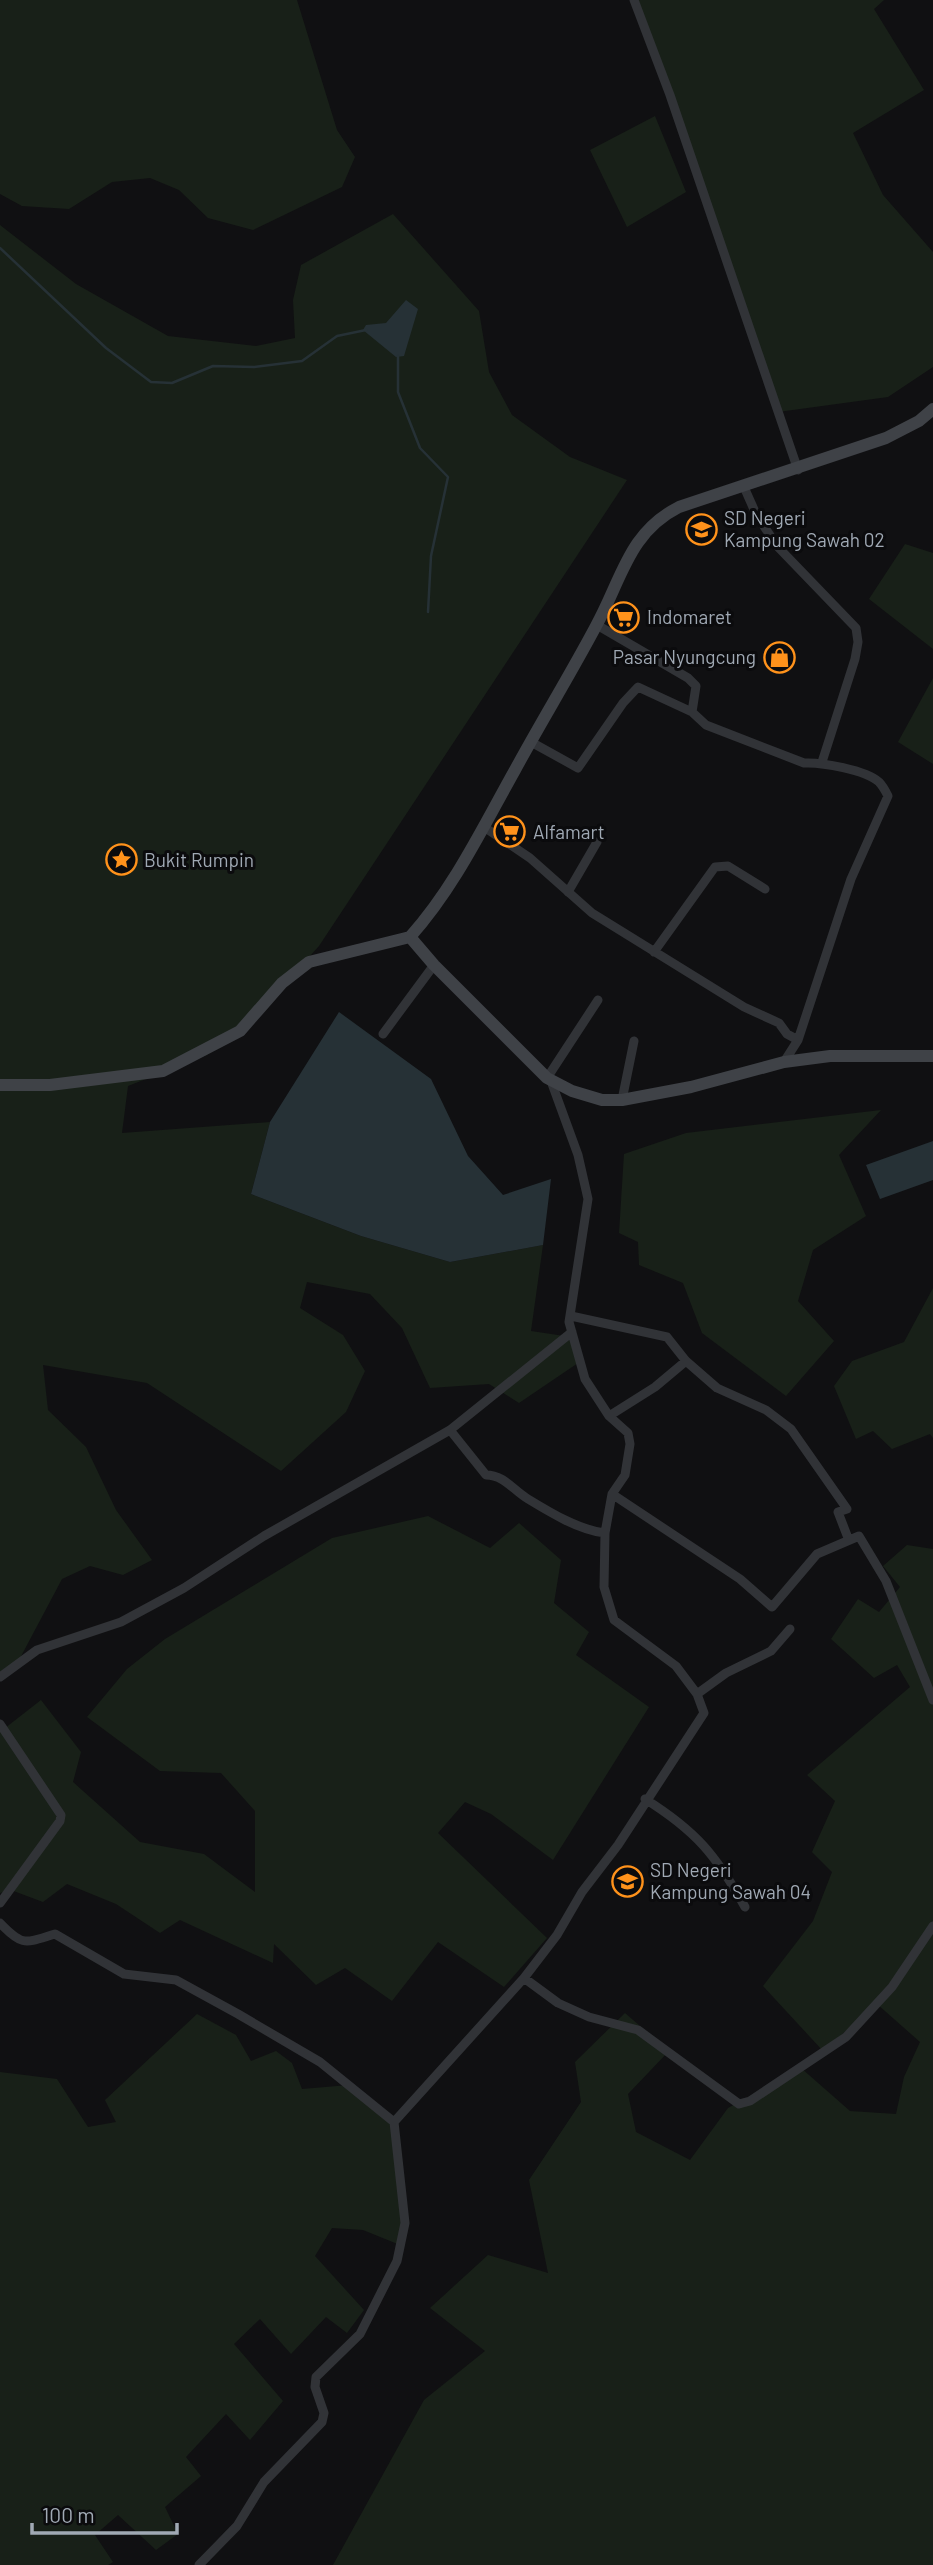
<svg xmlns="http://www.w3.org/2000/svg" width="933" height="2565" viewBox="0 0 933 2565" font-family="Barlow,sans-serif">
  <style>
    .green { fill: #182018 }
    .water { fill: #263136 }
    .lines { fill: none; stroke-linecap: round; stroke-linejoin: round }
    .stream { stroke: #263136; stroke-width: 2.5 }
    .street { stroke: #313337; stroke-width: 9 }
    .secondary { stroke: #3f4247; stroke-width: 12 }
    .labels { text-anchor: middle; stroke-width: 6; stroke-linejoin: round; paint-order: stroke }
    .poi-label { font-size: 19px; fill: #a0a9b4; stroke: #0b0b0d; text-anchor: start }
  </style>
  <rect width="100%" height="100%" fill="#101012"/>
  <path class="green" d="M0,0H297L337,130L355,157L342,187L253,230L208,218L179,190L150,178L112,182L69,209L22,206L0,194Z
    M637,0H884L874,9L924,90L853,133L883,195L933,252V367L888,397L778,412Z
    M655,116L686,192L627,227L590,150Z
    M393,214L479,311L489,372L512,415L570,457L627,480L319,946L261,1010L207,1055L128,1086L122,1133L270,1122L251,1194L361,1236L450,1262L543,1245L531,1331L571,1337L578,1363L519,1403L489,1384L430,1388L402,1328L370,1294L307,1282L300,1308L343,1335L365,1371L346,1412L281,1471L147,1383L43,1365L48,1410L86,1447L116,1510L152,1560L123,1575L90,1566L62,1579L18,1662L0,1681V225L76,284L168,336L256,346L295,338L293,300L301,265Z
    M905,544L933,553V649L869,599Z
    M933,678V764L898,742Z
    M881,1110L839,1155L866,1216L813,1250L798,1301L834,1341L786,1396L702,1333L683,1283L639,1265L638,1242L619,1233L624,1154L686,1133Z
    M933,1288V1438L930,1434L892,1449L873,1431L856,1439L834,1386L852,1361L904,1342Z
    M428,1516L490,1548L519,1523L561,1560L554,1603L589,1632L576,1655L649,1707L553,1860L491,1814L465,1802L438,1833L547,1938L504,1987L438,1942L392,2001L345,1968L316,1985L274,1944L273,1963L180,1920L160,1933L116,1904L67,1884L43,1902L11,1890L0,1893V1732L41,1700L81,1752L73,1782L140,1842L204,1854L255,1892V1811L221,1773L160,1771L87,1717L127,1669L165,1639L332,1538Z
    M907,1545L933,1549V2565H333L424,2400L485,2351L430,2308L488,2255L548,2273L529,2180L581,2102L575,2062L625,2013L669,2051L628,2094L636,2132L690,2160L728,2108L801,2068L850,2111L896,2114L904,2077L920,2042L877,2004L823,2051L763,1986L813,1921L832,1872L812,1852L835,1801L807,1775L910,1687L897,1665L874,1678L831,1639L858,1599L879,1612L900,1587L883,1566Z
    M197,2014L236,2035L251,2061L276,2051L292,2063L302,2089L349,2085L390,2120L407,2216L400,2245L363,2230L332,2228L315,2256L364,2310L347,2333L326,2317L291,2354L260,2319L234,2344L283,2401L250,2440L226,2414L186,2457L201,2476L165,2507L178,2534L156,2550L118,2515L95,2535L113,2562L108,2565H0V2072L57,2079L88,2127L116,2122L105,2100Z"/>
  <path class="water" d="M406,300L418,309L404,356L396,357L363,330L366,325L386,323Z
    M339,1012L431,1079L468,1156L503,1195L551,1179L543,1245L450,1262L361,1236L251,1194L270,1122Z
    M933,1141V1180L880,1199L866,1165Z"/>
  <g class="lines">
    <path class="stream" d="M0,248L106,348L151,382L172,383L213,366L254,367L302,361L337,336L366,330
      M398,356V392L420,448L448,477L431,556L428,612"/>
    <path class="street" d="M634,0L670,95L798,470
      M744,487L756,514L777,546L856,628L858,642L855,659L822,762
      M597,625L688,678L696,686L692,712L706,725L804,763C821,762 866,770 879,782C883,786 886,792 888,796L851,879L798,1040L784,1062
      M531,742L578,768L623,703L638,687L692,712
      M484,827L530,858L592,913L744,1007L779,1023L787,1034L798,1040
      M568,892L597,842
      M654,952L715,867L728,866L765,889
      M383,1034L434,965
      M547,1078L598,1000
      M622,1100L634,1041
      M571,1316L667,1337L686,1361L717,1388L766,1410L791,1429L847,1509L838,1512L848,1538
      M609,1416L655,1387L686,1361
      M450,1430L486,1475C504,1475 513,1490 528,1499C551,1513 579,1530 605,1533
      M612,1494L740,1579L772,1607L817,1554L859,1536L886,1581L933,1700
      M0,1677L37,1650L121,1622L184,1588L264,1536L450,1430L572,1332
      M697,1694L726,1673L771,1651L790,1629
      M0,1724L61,1815L60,1821L0,1903
      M645,1799C696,1831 716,1855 745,1907
      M0,1923C23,1947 25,1943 55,1934L124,1974L176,1980L238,2014L320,2062L394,2122
      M524,1978L558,2003L589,2017L638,2030L739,2104L750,2101L846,2037L892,1987L933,1926
      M199,2565L237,2526L264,2482L322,2422L324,2413L315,2387L316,2377L360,2334L397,2261L405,2223L394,2122L524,1978L557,1935L582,1892L618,1845L704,1713L697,1694L676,1666L614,1620L604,1587L605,1533L612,1494L625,1475L630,1444L628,1433L609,1416L585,1379L569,1322L588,1199L578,1155L551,1081"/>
    <path class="secondary" d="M410,937C454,888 483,827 515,770C541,722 570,675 596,626C622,579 628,533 679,507L886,438L919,421L933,409
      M410,937L434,965L547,1078L572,1091L602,1100H622L691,1087L784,1062L830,1056H933
      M0,1085H50L163,1071L240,1031L282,983L309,962L410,937"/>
  </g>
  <defs>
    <symbol id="school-ring" viewBox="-11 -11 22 22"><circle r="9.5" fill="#0b0b0d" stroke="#ff921b" stroke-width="1.5"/><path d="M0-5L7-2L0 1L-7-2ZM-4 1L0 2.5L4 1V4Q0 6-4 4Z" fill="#ff921b"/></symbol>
    <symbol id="supermarket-ring" viewBox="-11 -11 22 22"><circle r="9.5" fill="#0b0b0d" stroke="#ff921b" stroke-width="1.5"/><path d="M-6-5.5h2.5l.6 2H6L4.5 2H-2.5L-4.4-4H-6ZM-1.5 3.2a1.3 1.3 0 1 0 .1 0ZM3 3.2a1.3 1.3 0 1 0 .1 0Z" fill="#ff921b"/></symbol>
    <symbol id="shop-ring" viewBox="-11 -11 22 22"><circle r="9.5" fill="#0b0b0d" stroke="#ff921b" stroke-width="1.5"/><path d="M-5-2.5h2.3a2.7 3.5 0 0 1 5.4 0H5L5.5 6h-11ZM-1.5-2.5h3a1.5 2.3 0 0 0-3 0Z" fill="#ff921b"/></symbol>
    <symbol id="sight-ring" viewBox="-11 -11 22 22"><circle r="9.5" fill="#0b0b0d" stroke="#ff921b" stroke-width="1.5"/><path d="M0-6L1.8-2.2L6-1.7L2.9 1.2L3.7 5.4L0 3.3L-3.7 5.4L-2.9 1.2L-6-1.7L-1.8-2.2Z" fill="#ff921b"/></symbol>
  </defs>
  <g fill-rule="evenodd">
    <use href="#school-ring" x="684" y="512" width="35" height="35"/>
    <use href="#supermarket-ring" x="606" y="600" width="35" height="35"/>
    <use href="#shop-ring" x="762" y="640" width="35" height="35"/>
    <use href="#supermarket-ring" x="492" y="814" width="35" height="35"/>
    <use href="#sight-ring" x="104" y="842" width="35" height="35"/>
    <use href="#school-ring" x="610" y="1864" width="35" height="35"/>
  </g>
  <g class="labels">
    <g class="poi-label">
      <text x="724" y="525">SD Negeri<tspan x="724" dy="22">Kampung Sawah 02</tspan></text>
      <text x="647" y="624">Indomaret</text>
      <text x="756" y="664" text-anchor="end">Pasar Nyungcung</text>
      <text x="533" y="839">Alfamart</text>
      <text x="144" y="867">Bukit Rumpin</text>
      <text x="650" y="1877">SD Negeri<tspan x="650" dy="22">Kampung Sawah 04</tspan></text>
    </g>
  </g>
  <path d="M32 2523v10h145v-10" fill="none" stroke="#a0a9b4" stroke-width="3.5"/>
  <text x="42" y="2523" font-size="21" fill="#a0a9b4" stroke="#0b0b0d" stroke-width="5" paint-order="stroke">100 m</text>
</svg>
